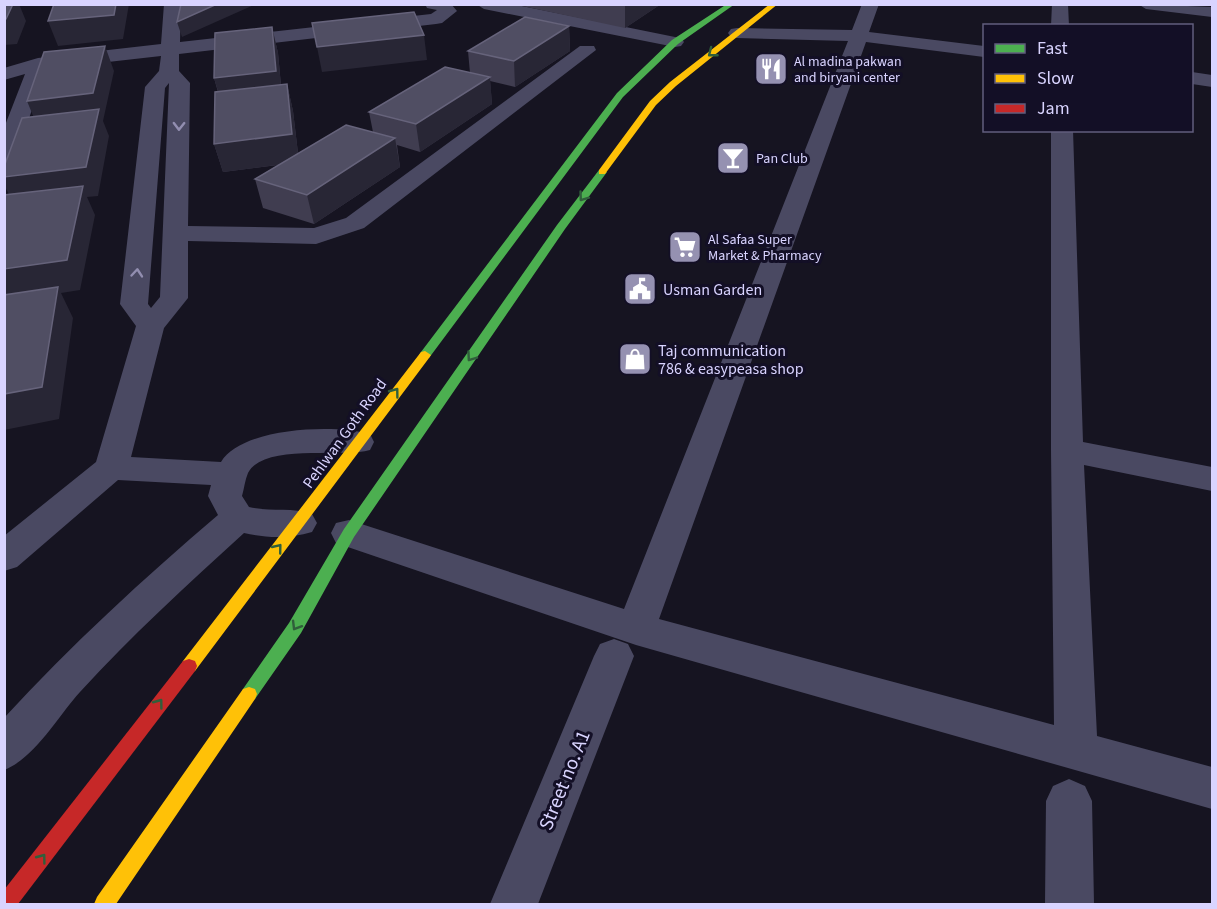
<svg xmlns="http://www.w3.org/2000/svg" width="1217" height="909" viewBox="0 0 1217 909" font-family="'Source Sans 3',sans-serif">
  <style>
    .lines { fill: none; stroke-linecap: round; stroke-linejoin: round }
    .street { fill: #4a4962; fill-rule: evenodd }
    .fast { fill: #4caf50; fill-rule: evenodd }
    .slow { fill: #ffc107; fill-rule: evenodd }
    .jam { fill: #c62828; fill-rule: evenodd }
    .wall { fill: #403d50 }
    .shaded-wall { fill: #282635 }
    .building { fill: #504e63; stroke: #66637b; stroke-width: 1.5 }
    .oneway { stroke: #305f3b }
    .oneway2 { stroke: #928eb0 }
    .labels { text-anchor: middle; stroke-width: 6; stroke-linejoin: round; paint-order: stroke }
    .far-poi-label { font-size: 14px; fill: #d9d4ff; stroke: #130f26; text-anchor: start }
    .poi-label { font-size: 16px; fill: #d9d4ff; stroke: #130f26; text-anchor: start }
    .street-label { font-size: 16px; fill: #d9d4ff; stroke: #130f26 }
    .near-street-label { font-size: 20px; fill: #d9d4ff; stroke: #130f26 }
  </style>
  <rect width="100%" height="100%" fill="#161421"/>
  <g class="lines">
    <path class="street" d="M164,4H181L180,42L431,14L437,10L427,8L425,4H451L457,11L442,23L436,24L179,54V71L190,83L188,226L314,228L346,218L580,46H594L596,50L364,228L316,244L188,241V298L164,328L131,457L221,462C242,427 335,424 370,434L374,442L370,450C342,458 263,443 248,473C245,480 244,489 242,496L249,507C270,512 291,507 312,514L317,523L312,532C289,539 266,538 244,533C188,584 131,636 80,692C58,716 35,758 4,770V718C71,645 143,579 218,515L208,496L211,485L118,480L17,567L4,571V536L96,462L136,326L120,304L145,87L159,71L161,56L46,69L15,159L12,164L4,166V128L25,74L4,80V68L38,58L161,44ZM169,83L160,297L151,308L148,304L165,88Z
      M476,4H512L675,37L681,38L684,42L681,46L675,47L484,9Z
      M862,4H879L869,32L984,46V57L866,42L659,619L1054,725L1051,450V130H1073L1083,442L1212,467V491L1084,465L1097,736L1212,767V809L636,645L336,543L331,533L336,523L349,520L624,609L848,41L737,38L731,37L728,33L731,29L737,28L852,30Z
      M1052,4H1068L1069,26H1051Z
      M1138,4L1212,7V17L1146,9Z
      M1192,72L1212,75V87L1192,84Z
      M614,639L628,644L634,656L538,904H490L594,656L600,644Z
      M1069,779L1085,786L1092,801L1094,904H1045L1046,801L1053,786Z"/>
    <path class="fast" d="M727,4H735L678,44L623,97L429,358H421L419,355L421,352L617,93L672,40Z
      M599,170L607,172L565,229L354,537L301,633L255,699L249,701L243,699L241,694L243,689L289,623L344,529L557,225Z"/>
    <path class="slow" d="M770,4H778L676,86L656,105L605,174H599V170L650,101L670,82Z
      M425,351L431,355L429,358L195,671L189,673L183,671L181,666L183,661L421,352Z
      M249,687L255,689L257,694L255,699L116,904H94L97,897L243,689Z"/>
    <path class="jam" d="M189,659L195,661L197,666L195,671L18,904H4V890L183,661Z"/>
  </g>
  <path class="wall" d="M513,4H661L625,28Z
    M569,26L570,51L515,87L490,81L492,104L420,152L397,145L400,167L314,224L263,208L255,179L278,165L223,172L214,144L218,92L214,78L272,27L278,53L281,85L287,84L293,111L298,153L373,132L369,112L470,73L468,51Z"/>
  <path class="shaded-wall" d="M13,4H19L26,21L17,44L4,45V19Z
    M116,4H129L123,39L58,46L48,21Z
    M217,4H256L182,37L177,22Z
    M625,4H661L625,28Z
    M569,26L570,51L515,87L514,61Z
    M272,27L278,53L282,98L222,104L214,78Z
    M424,35L427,60L322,72L317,47Z
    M105,46L114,71L103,121L109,136L98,196L87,197L95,215L80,290L61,293L73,318L59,419L4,430V269L15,206L4,185V177L38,128L27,101Z
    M490,77L492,104L420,152L416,124Z
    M287,84L293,111L299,162L223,172L214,144Z
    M395,138L400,167L314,224L307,195Z"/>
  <path class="building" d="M4,4H13L6,19H4Z
    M54,4H116L114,15L48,21Z
    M181,4H217L177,22Z
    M414,12L424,35L317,47L312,23Z
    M525,17L569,26L514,61L468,51Z
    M272,27L276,71L214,78L215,33Z
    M105,46L93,93L27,101L44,52Z
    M445,67L490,77L416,124L369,112Z
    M287,84L292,134L214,144L215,92Z
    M99,109L86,167L4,177V167L22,118Z
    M346,125L395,138L307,195L255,179Z
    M83,186L67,260L4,269V195Z
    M58,287L42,387L4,394V295Z"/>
  <defs><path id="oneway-chevron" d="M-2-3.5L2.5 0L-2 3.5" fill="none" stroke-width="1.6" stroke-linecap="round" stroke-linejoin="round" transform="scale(1.5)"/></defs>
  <g class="oneway">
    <use href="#oneway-chevron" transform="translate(712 53) rotate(142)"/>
    <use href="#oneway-chevron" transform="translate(583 197) rotate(126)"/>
    <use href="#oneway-chevron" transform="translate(471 357) rotate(125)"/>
    <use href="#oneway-chevron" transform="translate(395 392) rotate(-53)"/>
    <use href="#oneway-chevron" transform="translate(278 548) rotate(-51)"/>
    <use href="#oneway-chevron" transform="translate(296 626) rotate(121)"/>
    <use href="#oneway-chevron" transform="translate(159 703) rotate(-53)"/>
    <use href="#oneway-chevron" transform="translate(42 858) rotate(-53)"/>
  </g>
  <g class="oneway2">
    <use href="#oneway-chevron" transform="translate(179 126) rotate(91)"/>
    <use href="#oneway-chevron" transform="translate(137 273) rotate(-85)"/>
  </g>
  <defs>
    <symbol id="restaurant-square" viewBox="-11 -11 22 22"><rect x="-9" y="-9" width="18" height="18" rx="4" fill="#9591b1" stroke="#130f26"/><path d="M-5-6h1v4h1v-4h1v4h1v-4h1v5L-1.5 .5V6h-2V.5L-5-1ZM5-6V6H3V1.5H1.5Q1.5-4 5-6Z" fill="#fff"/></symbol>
    <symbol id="bar-square" viewBox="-11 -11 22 22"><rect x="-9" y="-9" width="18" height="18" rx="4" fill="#9591b1" stroke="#130f26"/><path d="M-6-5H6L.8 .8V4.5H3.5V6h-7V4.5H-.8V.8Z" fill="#fff"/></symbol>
    <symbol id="supermarket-square" viewBox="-11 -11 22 22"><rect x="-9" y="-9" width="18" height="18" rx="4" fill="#9591b1" stroke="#130f26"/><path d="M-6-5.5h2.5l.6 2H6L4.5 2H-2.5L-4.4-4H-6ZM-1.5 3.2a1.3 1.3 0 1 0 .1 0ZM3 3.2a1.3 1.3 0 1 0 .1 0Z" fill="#fff"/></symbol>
    <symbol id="civic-square" viewBox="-11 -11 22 22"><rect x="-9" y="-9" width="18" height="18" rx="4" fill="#9591b1" stroke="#130f26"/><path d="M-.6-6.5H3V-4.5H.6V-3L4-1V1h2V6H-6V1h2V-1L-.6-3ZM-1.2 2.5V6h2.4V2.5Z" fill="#fff"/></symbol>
    <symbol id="shop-square" viewBox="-11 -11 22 22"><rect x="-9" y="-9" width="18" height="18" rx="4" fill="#9591b1" stroke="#130f26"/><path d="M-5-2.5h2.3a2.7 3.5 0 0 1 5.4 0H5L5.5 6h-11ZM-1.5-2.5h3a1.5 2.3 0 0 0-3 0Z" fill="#fff"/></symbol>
  </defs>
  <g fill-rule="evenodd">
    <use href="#restaurant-square" x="752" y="50" width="38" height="38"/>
    <use href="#bar-square" x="714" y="139" width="38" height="38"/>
    <use href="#supermarket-square" x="666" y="228" width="38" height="38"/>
    <use href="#civic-square" x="621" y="270" width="38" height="38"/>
    <use href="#shop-square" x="616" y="340" width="38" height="38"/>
  </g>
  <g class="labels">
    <g class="far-poi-label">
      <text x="794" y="66">Al madina pakwan<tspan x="794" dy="16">and biryani center</tspan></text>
      <text x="756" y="163">Pan Club</text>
      <text x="708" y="244">Al Safaa Super<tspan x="708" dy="16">Market &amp; Pharmacy</tspan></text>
    </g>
    <g class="poi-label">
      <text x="663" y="295">Usman Garden</text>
      <text x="658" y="356">Taj communication<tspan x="658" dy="18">786 &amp; easypeasa shop</tspan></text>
    </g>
    <g class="street-label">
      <text transform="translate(344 433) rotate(-54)" y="6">Pehlwan Goth Road</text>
    </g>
    <g class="near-street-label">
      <text transform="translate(564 780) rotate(-68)" y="7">Street no. A1</text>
    </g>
  </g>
  <rect width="1217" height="909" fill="none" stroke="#d9d4ff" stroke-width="12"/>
  <rect x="983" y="24" width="210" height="108" fill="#130f26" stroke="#625e7d" stroke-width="1.5"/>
  <rect x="995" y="44" width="30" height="9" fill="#4caf50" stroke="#625e7d" stroke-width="1.5"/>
  <text x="1037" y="54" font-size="18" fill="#d9d4ff">Fast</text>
  <rect x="995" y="74" width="30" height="9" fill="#ffc107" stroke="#625e7d" stroke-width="1.5"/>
  <text x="1037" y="84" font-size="18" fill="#d9d4ff">Slow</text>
  <rect x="995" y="104" width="30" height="9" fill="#c62828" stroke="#625e7d" stroke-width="1.5"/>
  <text x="1037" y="114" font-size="18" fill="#d9d4ff">Jam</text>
</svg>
